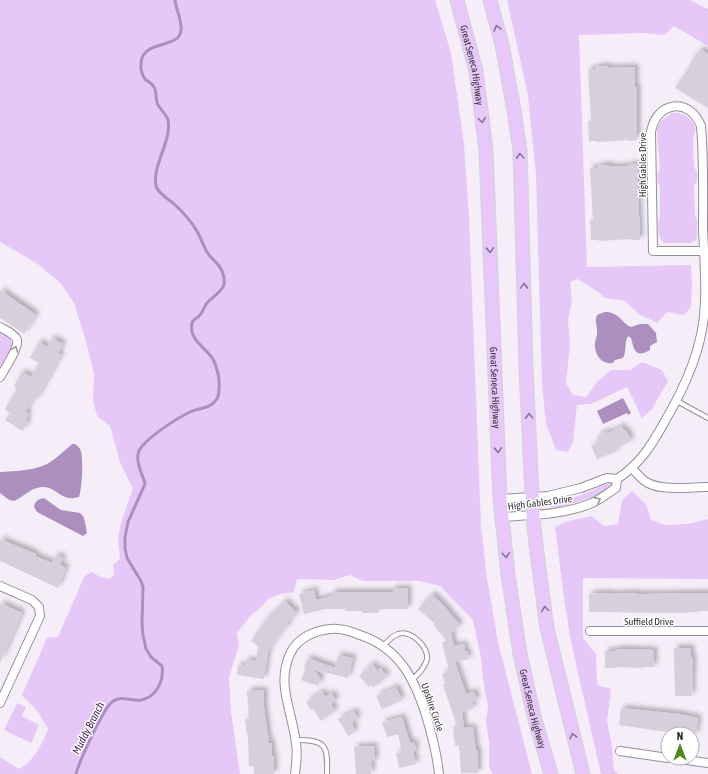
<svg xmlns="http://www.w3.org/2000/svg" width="708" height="774" viewBox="0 0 708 774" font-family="'Asap Condensed',sans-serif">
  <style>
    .green { fill: #e6c8f8 }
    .water { fill: #ac8fbe }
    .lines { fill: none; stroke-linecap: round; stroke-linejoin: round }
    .stream { stroke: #ac8fbe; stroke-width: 3 }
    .building { fill: #d7cfdb; filter: url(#shadow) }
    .service-casing { stroke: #968f9a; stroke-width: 6 }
    .minor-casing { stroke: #968f9a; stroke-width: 10 }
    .primary-casing { stroke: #d2d2d3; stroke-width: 15 }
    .service { stroke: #fff; stroke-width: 4 }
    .minor { stroke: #fff; stroke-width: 8 }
    .primary { stroke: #e8c7fb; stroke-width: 13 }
    .oneway { stroke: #85758f }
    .oneway2 { stroke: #9a989a }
    .labels { text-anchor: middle; stroke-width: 3; stroke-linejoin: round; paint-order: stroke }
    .street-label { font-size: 10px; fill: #343236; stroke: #fff }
    .water-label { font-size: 11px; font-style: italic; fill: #4b255f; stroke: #fff }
  </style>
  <defs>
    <filter id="shadow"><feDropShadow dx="3.5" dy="-3.5" stdDeviation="2" flood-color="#0004"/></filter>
  </defs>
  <rect width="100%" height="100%" fill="#f5eef9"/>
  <path class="green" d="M0,0H435L451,53L464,144L469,217L481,526L487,578L498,642L532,774H493L489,767V743L486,721L488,706L484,686L481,658L473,620L440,586L419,581H363L350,575L334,580L297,579L294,592L280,594L268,599L261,607L252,614L237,633L239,645L229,678L231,712L240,774H0V757L19,769C34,761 42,744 48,729L38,712L22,695L47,638L58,637L84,577L91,572L101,577L109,579L114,575L113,565L120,559L118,540L120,526L133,488L127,477L120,462L110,426L97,416L93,400L94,374L85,338L74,303L61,284L38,264L0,242Z
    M507,0H690L708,9V46L674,26L664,35L644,33L579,35L587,267L691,265L692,286L691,307L684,315L667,312L657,323L639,314L625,301L605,298L591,287L577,279L570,282L572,301L568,320L570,344L566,383L573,395L586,397L598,381L611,370H630L642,362L662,370L668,381L652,409L642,418L627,387L591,404L577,405L573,442L568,452L556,450L546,424L542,385L536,176L528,95Z
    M672,113C684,111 702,124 693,137L694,167L697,172V182L694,185L695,216L697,219V238L695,241L690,243H665C657,239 657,224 660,217V187C657,181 656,174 660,169L657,129L661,121Z
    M0,331C22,344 10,354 0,371Z
    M614,482V484C595,498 577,504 554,508L551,507V504C555,500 563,501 569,499C585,495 598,486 614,482Z
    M632,491L646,504L651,520L665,525L688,524L708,519V579L583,578V638L596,654L597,685L611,689L607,721L612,746L614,770L618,774H601L571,642L564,598L555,527L568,521L592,516L604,526L618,524L622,500Z
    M17,703L26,707L22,716L39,725L31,743L4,730Z"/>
  <path class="water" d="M605,312C620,312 620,322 631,327L640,324H648L656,333L657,342L650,346V350C635,359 634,349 631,338L628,336C624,342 627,351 623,358L615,360L613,363C601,365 594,354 595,343C595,340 597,337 597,334C598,327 594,323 597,315Z
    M623,398L631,413L628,415L627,413L603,424L597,411Z
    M72,444H75C76,445 80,448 80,449C84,456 82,489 79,497C61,503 57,486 42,487C30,488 24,497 14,501L9,500L0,493V472C15,471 33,471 47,464C56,459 64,451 72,444Z
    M44,498L61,510L80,513L83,516L85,522L87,533L83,536L37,512L34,507C35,501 38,499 44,498Z"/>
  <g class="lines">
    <path class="stream" d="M76,774C79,762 103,709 112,702C121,694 131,702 141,700C157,697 164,680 162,666L151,657L146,649L143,635L142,623L143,587L141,581L127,558L125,548V537L128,522L145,484C143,474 136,465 138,454C140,441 179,417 192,411C200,408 211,408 216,400C219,397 219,392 219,388C220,379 217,367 213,359C206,348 188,339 192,323C193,319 198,318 200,315C204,311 204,305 208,302C219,291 230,288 221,269C218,263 213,260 209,255C204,249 202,240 198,233C192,222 182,211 173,203C167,198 158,193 156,186C152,165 172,141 168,120C166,114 161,110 158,105C155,99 157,92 154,87C152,83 148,82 145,79C141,73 140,65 142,58C149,40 180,48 181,30C182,21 176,9 175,0"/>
  </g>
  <path class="building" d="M700,49L708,54V108L675,88L690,66L689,65L696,54L697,55Z
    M608,66V68L635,67V87H637V140L629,141V140L597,142V141H589L588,121H591L588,69H595V67Z
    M637,164L640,240H631V239L599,241V240H591L590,220H593L590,168H597V166L610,165V167L628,166V165Z
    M0,290L36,315L24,334L0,318Z
    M52,338L63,344L58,353L61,355L36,400L34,398L25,412L29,414L25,420L28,422L22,431L5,420L10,413L5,409L17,389L14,386L22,372L31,377L39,363L30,358L39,342L47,347Z
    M622,426L624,431L626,430L631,441L616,448L617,451L597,459L591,446L599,442L597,436L607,431L608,433Z
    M0,539L36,554L35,556L52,563L56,555L63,558L60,565L66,568L58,588L0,561Z
    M393,588L408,589V609H378V613H362V611H345V609H325L304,614L299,594L314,590L316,600L332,596V592H393Z
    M609,593V594L637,593V594H647L708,593V611H699V612H689V613L589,612V594Z
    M432,594L442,604L460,625L451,633L454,646L464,644L465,652L467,651L469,659L455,662L466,694L474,692L477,700L472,702L474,708L462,712L464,728L473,727L476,750H478V773H461L459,746H455L453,727L457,726L443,685L445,684L442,674L449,671L442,642L447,641L433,625L435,624L418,609Z
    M285,601L297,613L287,623L289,625L281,632L268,651L264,679L237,675L238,665L245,666L246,660L256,661L258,646L251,641L267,618Z
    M0,603L22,613L0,663Z
    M674,648H691V657L693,658L692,696H675Z
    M615,649L654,650V667H644V668L615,667V668H605V651H615Z
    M338,655L353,658L348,678L314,670L321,679L318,686L301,680L306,667H304L308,658L335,668Z
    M372,664L378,671L380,668L387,676L373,688L372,685L369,687L359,676Z
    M396,687L402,700L382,709L376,696Z
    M264,690V707L269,743H272V756H274V774H254V766H249L248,735H247L245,719H249L247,691Z
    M322,691L325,697L331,693L336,700L331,704L335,711L321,721L313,709L311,710L306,702Z
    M621,708L679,714L698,718L696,735L667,731V732L619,725Z
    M354,711L358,719L352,722L355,732L348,736L338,719Z
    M402,717L410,743L414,742L416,750L413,751L416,764L399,768L396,753L402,752L398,734L387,737L382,722Z
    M374,746L375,761H372L371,774H356L354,747Z"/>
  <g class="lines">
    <defs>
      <path id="service" d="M677,401L708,418
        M383,646C387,642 392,636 398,634C410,629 429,647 427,659C425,668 418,674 412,680
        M296,740C326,740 328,745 327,774"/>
      <path id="minor" d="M0,327C5,330 15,334 17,340C19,348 4,370 0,377
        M632,468C637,474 642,480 648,483C663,491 691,487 708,487
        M617,479C640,464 652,445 665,421C686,385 704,345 705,302C706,278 704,253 703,229C703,195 704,160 701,126C690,97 656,101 651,132L653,251H704
        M500,499L548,496L581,488L607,478L617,479L616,488C608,493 601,499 592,503C564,515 531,515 501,517
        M0,586L32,600L39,607L40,616L0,703
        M590,631H708
        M620,751L668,758
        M672,758L708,763
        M295,774C296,764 298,753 296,744C293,713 275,683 291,652C298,638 315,630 331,629C341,628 350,631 360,635C399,648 414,678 426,715C432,735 437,754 439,774"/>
      <g id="primary">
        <path id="s1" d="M457,0L476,71L486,150L500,499L508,575L520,654L535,720L551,774"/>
        <path d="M490,0L502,45L514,110L520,151L526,368L533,515L536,545L547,628L583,774"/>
      </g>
    </defs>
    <use href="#service" class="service-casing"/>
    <use href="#minor" class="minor-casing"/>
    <use href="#primary" class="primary-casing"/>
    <use href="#service" class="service"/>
    <use href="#minor" class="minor"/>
    <use href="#primary" class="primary"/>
  </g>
  <defs><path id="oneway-chevron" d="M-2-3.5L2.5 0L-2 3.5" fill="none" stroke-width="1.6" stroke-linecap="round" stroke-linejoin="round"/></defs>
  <g class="oneway">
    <use href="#oneway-chevron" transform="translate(497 28) rotate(-106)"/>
    <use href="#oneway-chevron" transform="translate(482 120) rotate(83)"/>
    <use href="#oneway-chevron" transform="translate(520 156) rotate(-93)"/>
    <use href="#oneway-chevron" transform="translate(490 250) rotate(88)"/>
    <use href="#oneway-chevron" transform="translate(524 286) rotate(-92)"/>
    <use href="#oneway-chevron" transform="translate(529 416) rotate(-93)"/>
    <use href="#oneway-chevron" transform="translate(498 450) rotate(88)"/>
    <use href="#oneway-chevron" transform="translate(506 555) rotate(84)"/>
    <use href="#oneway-chevron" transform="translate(545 609) rotate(-98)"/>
    <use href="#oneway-chevron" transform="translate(573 736) rotate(-104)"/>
  </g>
  <g class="oneway2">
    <use href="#oneway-chevron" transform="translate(15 349) rotate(-70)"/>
    <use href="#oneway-chevron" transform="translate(598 500) rotate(-28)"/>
  </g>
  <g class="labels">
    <g class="street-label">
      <text dy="4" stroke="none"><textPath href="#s1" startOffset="67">Great Seneca Highway</textPath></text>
      <text transform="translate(642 165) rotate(-90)" y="4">High Gables Drive</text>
      <text dy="4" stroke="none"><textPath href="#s1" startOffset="391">Great Seneca Highway</textPath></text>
      <text transform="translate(540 502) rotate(-7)" y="4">High Gables Drive</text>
      <text x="649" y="625">Suffield Drive</text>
      <text transform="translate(433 707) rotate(71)" y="4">Upshire Circle</text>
      <text dy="4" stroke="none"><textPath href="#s1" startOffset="715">Great Seneca Highway</textPath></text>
    </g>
    <g class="water-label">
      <text transform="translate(88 728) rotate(-63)" y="4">Muddy Branch</text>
    </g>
  </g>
  <g transform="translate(680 746)"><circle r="19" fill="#ffffff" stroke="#aeadaf"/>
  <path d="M0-3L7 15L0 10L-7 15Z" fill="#53871d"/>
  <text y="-6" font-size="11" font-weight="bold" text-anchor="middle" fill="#343236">N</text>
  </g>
</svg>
